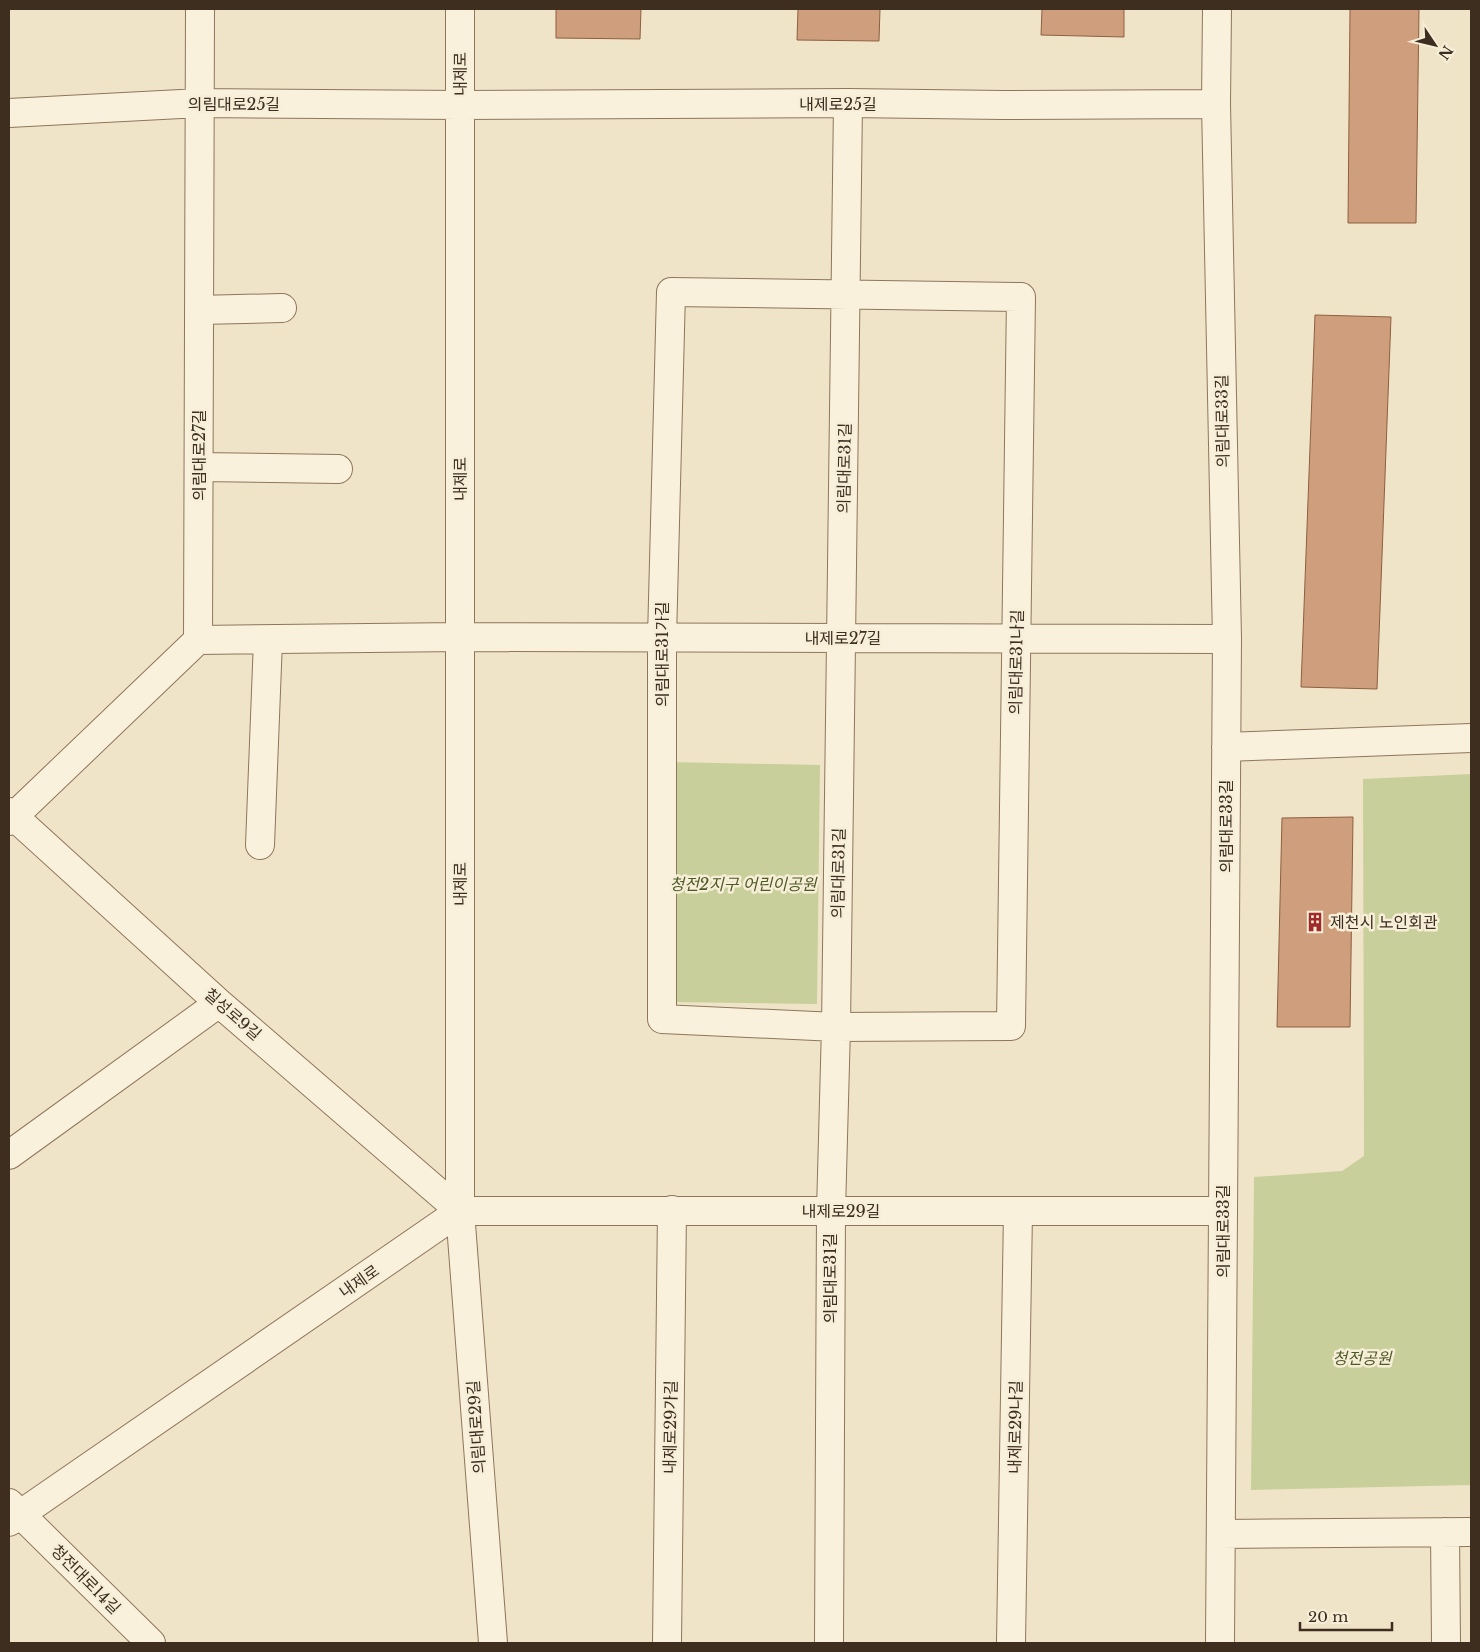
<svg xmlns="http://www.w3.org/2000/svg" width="1480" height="1652" viewBox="0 0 1480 1652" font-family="'Libre Baskerville','Noto Sans KR',serif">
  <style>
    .green { fill: #c9cf9b }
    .building { fill: #cf9f7d; stroke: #8d5f41 }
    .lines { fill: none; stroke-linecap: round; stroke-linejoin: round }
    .minor-casing { stroke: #8d765c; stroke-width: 30 }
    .minor { stroke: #faf1dc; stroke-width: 28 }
    .labels { text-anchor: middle; stroke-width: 5; stroke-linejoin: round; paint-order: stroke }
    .street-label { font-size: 16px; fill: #3d2e20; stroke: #f7eed8 }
    .park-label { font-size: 16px; font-style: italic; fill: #4d5a26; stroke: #f7eed8 }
    .poi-label { font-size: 16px; fill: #3d2e20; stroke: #f7eed8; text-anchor: start }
  </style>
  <rect width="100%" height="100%" fill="#f0e4c8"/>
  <path class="green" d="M669,762L820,765L817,1004L664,1002Z
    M1471,774V1485L1251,1490L1254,1177L1342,1171L1364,1156L1363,779Z"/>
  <path class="building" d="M556,9H641L640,39L556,38Z
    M798,9H880L879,41L797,40Z
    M1042,9H1124V37L1041,35Z
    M1350,9H1419L1416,223H1348Z
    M1315,315L1391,317L1377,689L1301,687Z
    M1353,817L1350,1027H1277L1282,818Z"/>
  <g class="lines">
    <defs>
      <path id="minor" d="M1217,9L1216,104L1227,639L1220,1643
        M9,113L200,103L460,105L848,103L1003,105L1216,104
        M671,292L1021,297L1011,1026L836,1027L662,1019V638Z
        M199,310L282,308
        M199,467L338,469
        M198,640L460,637L1227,639
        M1226,747L1471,738
        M9,812L219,1003L460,1211
        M9,821L198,640L200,9
        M260,845L268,640
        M9,1155L219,1003
        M460,1211H1223
        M460,1211L493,1643
        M9,1503L151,1643
        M9,1522L460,1211V9
        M1445,1532L1446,1643
        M1221,1534L1471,1532
        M667,1643L672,1210
        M829,1643L831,1211L836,1027L848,103
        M1011,1643L1018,1211"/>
    </defs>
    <use href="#minor" class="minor-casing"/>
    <use href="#minor" class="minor"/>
  </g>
  <defs>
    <symbol id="building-bare" viewBox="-9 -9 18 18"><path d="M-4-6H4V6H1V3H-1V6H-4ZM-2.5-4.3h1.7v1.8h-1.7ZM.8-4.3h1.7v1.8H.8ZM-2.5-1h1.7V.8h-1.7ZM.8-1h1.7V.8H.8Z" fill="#9e2a2b" stroke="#f7eed8" stroke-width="2.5" paint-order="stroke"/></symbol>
  </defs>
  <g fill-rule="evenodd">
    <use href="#building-bare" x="1301" y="908" width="28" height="28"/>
  </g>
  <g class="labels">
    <g class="street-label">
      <text transform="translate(460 74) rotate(-90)" y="6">내제로</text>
      <text x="234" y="110">의림대로25길</text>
      <text x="838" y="110">내제로25길</text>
      <text transform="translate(1222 421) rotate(-91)" y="6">의림대로33길</text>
      <text transform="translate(199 455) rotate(-90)" y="6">의림대로27길</text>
      <text transform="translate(844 468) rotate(-89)" y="6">의림대로31길</text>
      <text transform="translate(460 479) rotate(-90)" y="6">내제로</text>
      <text x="843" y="644">내제로27길</text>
      <text transform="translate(662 654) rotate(-90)" y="6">의림대로31가길</text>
      <text transform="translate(1016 662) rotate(-89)" y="6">의림대로31나길</text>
      <text transform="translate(1226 826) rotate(-90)" y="6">의림대로33길</text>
      <text transform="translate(838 873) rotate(-89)" y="6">의림대로31길</text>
      <text transform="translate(460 884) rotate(-90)" y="6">내제로</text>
      <text transform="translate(233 1014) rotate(41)" y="6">칠성로9길</text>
      <text x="841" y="1217">내제로29길</text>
      <text transform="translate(1223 1231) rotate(-90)" y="6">의림대로33길</text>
      <text transform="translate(830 1278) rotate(-90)" y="6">의림대로31길</text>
      <text transform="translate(359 1281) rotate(-35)" y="6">내제로</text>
      <text transform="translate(476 1427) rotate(-94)" y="6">의림대로29길</text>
      <text transform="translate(670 1427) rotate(-89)" y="6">내제로29가길</text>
      <text transform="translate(1015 1427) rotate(-89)" y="6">내제로29나길</text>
      <text transform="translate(86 1579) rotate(45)" y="6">청전대로14길</text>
    </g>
    <g class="park-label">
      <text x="743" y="890">청전2지구 어린이공원</text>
      <text x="1362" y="1364">청전공원</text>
    </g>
    <g class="poi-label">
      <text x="1330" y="928">제천시 노인회관</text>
    </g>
  </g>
  <rect width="1480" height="1652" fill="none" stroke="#3d2e20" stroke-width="20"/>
  <g transform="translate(1435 45) rotate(125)" stroke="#f7eed8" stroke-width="4" paint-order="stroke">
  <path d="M0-4L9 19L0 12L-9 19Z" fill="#3d2e20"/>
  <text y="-8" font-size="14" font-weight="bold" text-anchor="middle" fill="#3d2e20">N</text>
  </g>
  <path d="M1300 1622v8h92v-8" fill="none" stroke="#3d2e20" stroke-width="2.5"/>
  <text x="1308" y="1622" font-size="15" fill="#3d2e20" stroke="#f7eed8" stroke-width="4" paint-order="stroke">20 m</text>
</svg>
